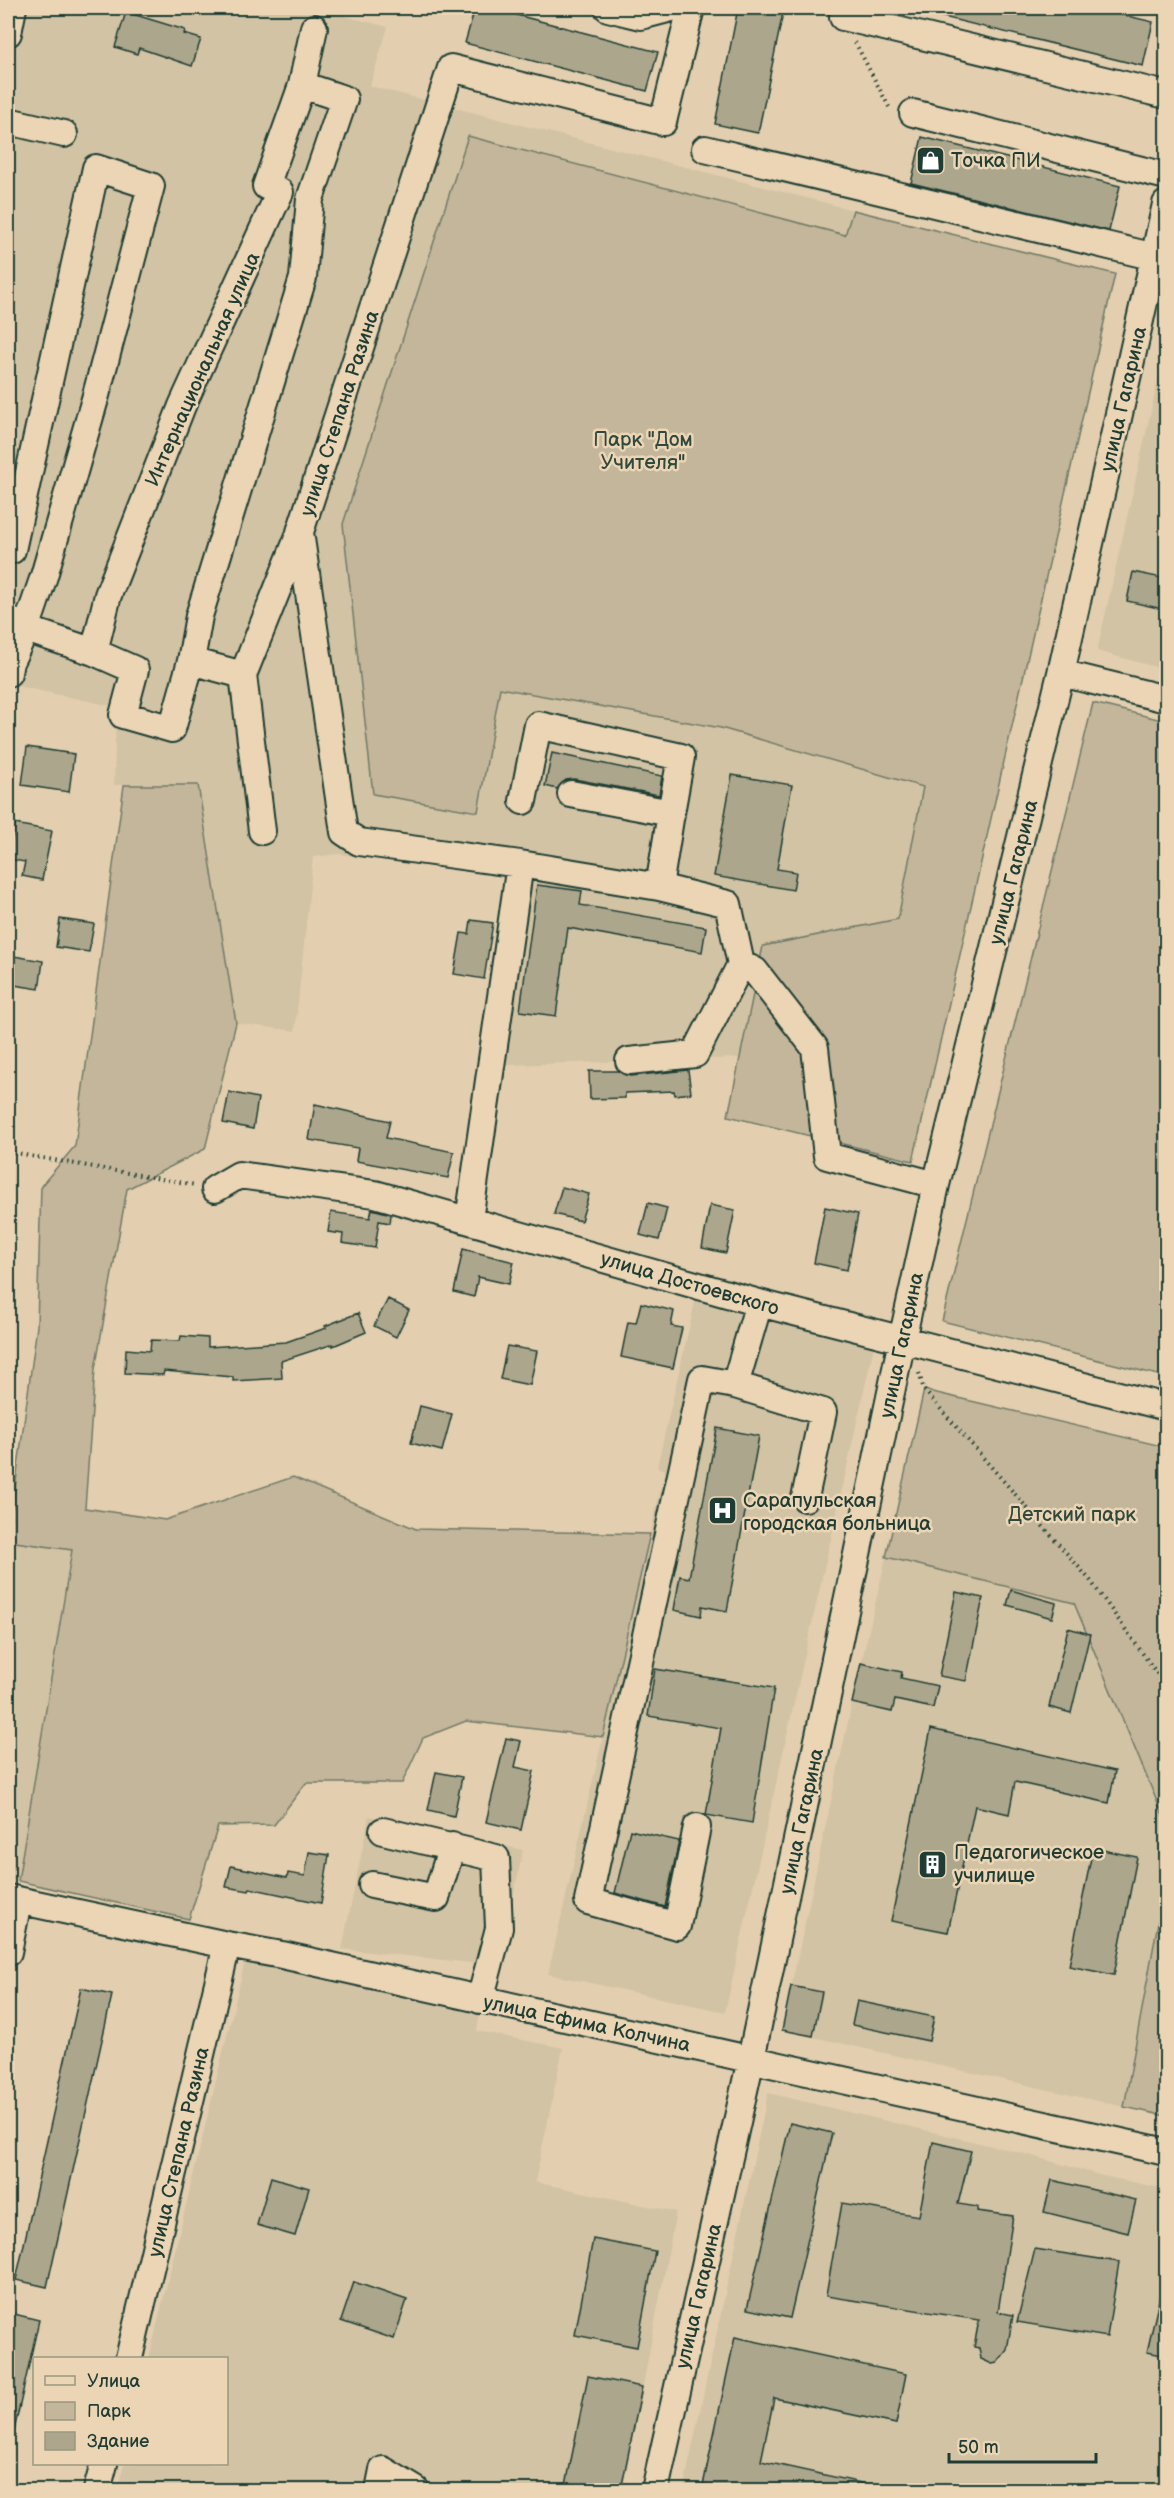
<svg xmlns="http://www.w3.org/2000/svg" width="1174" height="2498" viewBox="0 0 1174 2498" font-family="'Balsamiq Sans',sans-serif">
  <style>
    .built { fill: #d2c3a4 }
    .green { fill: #c3b69b; stroke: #717a68; stroke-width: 1.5 }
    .building { fill: #aca68c; stroke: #1f3d34; stroke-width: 1.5 }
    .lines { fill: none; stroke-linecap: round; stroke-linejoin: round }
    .minor-casing { stroke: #1f3d34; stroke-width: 30 }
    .path { stroke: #1f3d34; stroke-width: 4; stroke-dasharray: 1.5 4.5; stroke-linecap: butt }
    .minor { stroke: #ebd5b4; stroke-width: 26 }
    .labels { text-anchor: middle; stroke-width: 5; stroke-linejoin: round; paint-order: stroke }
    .poi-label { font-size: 20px; fill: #1f3d34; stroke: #ebd5b4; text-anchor: start }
    .street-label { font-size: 20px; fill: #1f3d34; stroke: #ebd5b4 }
    .park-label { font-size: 20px; fill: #2f493e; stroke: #ebd5b4 }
  </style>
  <rect width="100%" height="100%" fill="#e3cfaf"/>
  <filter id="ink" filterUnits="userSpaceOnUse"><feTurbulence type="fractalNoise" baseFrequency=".0167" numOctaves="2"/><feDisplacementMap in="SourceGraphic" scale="12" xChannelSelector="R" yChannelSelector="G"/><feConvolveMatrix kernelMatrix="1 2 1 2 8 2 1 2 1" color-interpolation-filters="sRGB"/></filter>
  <g filter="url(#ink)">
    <path class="built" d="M8,8H313L388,27L370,86L853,210L845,235L468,136L478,812L500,688L721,728L923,787L898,919L763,946L740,1058L506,1065L529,880L339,854L313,857L295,1031L236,1023L198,785H114L116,707L8,684Z
      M1166,344V670L1097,651Z
      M696,1298L876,1337L725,2012L548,1974L665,1470L657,1467Z
      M8,1541L72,1549L18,1881L8,1879Z
      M886,1557L1074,1603L1166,1823V1879L1124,2107L782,2030L852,1703Z
      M369,1816L523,1850L499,1966L342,1949Z
      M245,1961L481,2008L477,2031L563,2048L535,2182L676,2212L623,2490H117L124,2464H226V2358H149Z
      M768,2093L1022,2153L1103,2176L1166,2189V2490H683Z"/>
    <path class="green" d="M468,136L845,235L853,210L1115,274L913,1161L728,1116L763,946L898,919L923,787L721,728L500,688L478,812L373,794L343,524Z
      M1093,703L1166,721V1377L942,1321Z
      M124,785H198L236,1023L205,1149L127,1189L95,1369L85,1508L165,1520L293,1477L416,1529L650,1534L603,1737L466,1721L423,1738L402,1783H306L274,1825L218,1826L189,1919L18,1881L72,1550L8,1541L37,1326L41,1186L75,1146Z
      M924,1390L1166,1447V1823L1074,1603L886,1557Z
      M1166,1879V2116L1124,2107Z"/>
    <path class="building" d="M475,8H490L658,52L647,91L465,43Z
      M738,8H784L758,133L715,124Z
      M928,8H1094L1153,22L1143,66L927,13Z
      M126,12L185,30L184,34L201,39L192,66L139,48L137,54L115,47Z
      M922,137L1120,186L1109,231L911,183Z
      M1133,572L1167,579V610L1127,601Z
      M27,747L74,754L69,792L22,785Z
      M552,753L662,776L659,795L574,779L566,780L557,789L545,786Z
      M732,775L792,785L777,869L796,872L793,890L714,876Z
      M15,824L52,831L42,880L22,876L25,862L8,859Z
      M537,885L582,891L580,905L706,927L702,952L568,928L556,1016L520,1011Z
      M60,919L94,924L89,952L56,947Z
      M471,920L493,923L484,979L454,974L461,933L469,934Z
      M8,955L43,961L39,989L8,984Z
      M688,1070L691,1093L675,1095L674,1091L625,1093V1098L590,1099L589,1071H618L631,1076Z
      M229,1092L258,1098L253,1129L223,1123Z
      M315,1104L390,1121L386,1138L454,1152L448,1178L356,1161L358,1148L309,1140Z
      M562,1187L589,1194L581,1221L554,1214Z
      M648,1203L667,1208L659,1240L640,1235Z
      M710,1205L735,1210L726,1253L702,1248Z
      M825,1207L858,1214L847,1270L814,1263Z
      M372,1209L391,1214L390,1223L379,1221L375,1248L342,1243L343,1234L328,1232L331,1212L370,1218Z
      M463,1249L514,1262L509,1284L478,1277L474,1297L454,1292Z
      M388,1299L409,1310L396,1337L374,1326Z
      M641,1303L674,1311L671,1326L682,1328L673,1368L621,1357L628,1322L636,1323Z
      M358,1313L366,1332L333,1346V1344L281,1361L282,1378L233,1381V1377L164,1371L163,1375L125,1373L126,1349L150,1351L151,1340L180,1341L181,1336L208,1338V1347L286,1342L326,1328L325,1326Z
      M507,1346L537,1351L530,1385L500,1379Z
      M420,1406L452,1414L442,1451L411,1443Z
      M717,1428L759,1436L727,1611L702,1606L701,1616L674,1610L680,1576L689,1578Z
      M1011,1590L1056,1603L1052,1618L1007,1605Z
      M956,1592L983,1598L966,1681L939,1676Z
      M1068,1628L1090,1634L1071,1713L1049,1707Z
      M861,1663L902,1672L901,1678L938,1686L933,1708L895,1700L892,1712L852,1703Z
      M655,1669L774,1688L752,1823L706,1815L721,1728L648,1716Z
      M931,1729L1115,1771L1109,1803L1015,1782L1009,1814L975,1806L948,1932L891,1921Z
      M506,1738L521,1741L515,1767L534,1771L521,1830L486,1822Z
      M436,1772L462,1777L454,1816L428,1810Z
      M630,1830L679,1841L665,1907L615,1893Z
      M1093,1848L1137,1857L1114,1975L1069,1966Z
      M309,1852L329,1855L321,1903L250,1888L249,1891L226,1887L231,1866L287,1878L288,1873L305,1876Z
      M791,1986L822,1992L813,2036L782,2030Z
      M81,1988L112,1995L47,2287L16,2280Z
      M857,2001L934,2017L929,2041L852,2025Z
      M790,2123L832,2133L790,2318L747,2309Z
      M933,2142L971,2151L958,2204L978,2207L977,2211L1013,2216L998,2312L1013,2315L1007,2350L997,2363L992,2364L981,2359L979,2348L974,2347L979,2320L826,2296L842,2203L919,2216Z
      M271,2177L309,2188L295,2236L257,2225Z
      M1052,2180L1136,2200L1128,2233L1044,2212Z
      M593,2239L655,2251L637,2347L575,2335Z
      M1035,2249L1119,2262L1107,2337L1017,2322Z
      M354,2282L407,2300L394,2339L341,2321Z
      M1160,2296H1167V2356L1147,2352Z
      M10,2313L39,2320L14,2431L8,2430V2322Z
      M735,2337L906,2374L896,2424L774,2398L761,2461L866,2484V2490H702Z
      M588,2376L642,2387L621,2490H565Z"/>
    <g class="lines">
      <defs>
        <path id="minor" d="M608,8L641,16L672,8
          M845,8L843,17L1166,95
          M8,33L13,8
          M913,113L1166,176
          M8,121L64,134
          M705,149L1155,257
          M8,619L26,629L94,652L108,595L182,406L280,192L266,186L302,85L314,28
          M94,652L135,670L123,715L172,729L191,661
          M8,673L10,662L26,629L44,576L95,399L151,186L96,168L12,550
          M1061,673L1166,699
          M243,675L300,533
          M571,794L671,813L659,887L520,864L359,842L344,832L300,532L451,68L663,122L691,8
          M523,801L538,725L681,757L671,813
          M262,831L243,675L191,661L199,616L303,278L310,199L344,99L302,85
          M741,964L755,971L815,1048L827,1156L936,1185
          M629,1061L695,1054L741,964L728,904L659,887
          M215,1189L239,1175L375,1194L759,1303L1166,1407
          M469,1220L520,864
          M735,1385L823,1412L805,1498
          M697,1827L677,1926L588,1901L702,1379L735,1385L759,1303
          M383,1831L496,1858L499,1928L480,2000
          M372,1885L436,1898L452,1846
          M8,1898L227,1945L282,1955L1166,2152
          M8,1952L18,1901
          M129,2358L227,1945
          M97,2490L104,2464
          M379,2490L383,2470L416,2490
          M655,2490L751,2059L902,1340L936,1185L1061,673L1166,204"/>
      </defs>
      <use href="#minor" class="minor-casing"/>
      <path class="path" d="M855,42L889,107
        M8,1152L196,1185
        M919,1373L924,1390L1090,1580L1166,1686"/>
      <use href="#minor" class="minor"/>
    </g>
  </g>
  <defs>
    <symbol id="shop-square" viewBox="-11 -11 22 22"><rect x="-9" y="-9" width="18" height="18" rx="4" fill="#1f3d34" stroke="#ebd5b4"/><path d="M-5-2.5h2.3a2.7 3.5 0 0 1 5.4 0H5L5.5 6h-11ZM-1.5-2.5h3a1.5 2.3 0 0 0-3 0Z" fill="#fff"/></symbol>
    <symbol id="hospital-square" viewBox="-11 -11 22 22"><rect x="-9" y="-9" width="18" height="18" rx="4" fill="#1f3d34" stroke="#ebd5b4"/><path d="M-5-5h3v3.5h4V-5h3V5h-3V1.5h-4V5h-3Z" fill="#fff"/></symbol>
    <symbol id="building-square" viewBox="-11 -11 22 22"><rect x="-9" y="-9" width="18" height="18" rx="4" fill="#1f3d34" stroke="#ebd5b4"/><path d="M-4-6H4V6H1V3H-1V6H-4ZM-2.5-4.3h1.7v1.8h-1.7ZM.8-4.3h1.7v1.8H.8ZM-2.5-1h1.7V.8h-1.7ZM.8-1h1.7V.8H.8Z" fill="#fff"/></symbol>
  </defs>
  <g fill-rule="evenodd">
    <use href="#shop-square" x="914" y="144" width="33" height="33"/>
    <use href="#hospital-square" x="706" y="1494" width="33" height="33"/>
    <use href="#building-square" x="916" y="1848" width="33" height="33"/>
  </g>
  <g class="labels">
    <g class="poi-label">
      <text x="951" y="167">Точка ПИ</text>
      <text x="743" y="1507">Сарапульская<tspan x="743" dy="23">городская больница</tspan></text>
      <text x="954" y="1859">Педагогическое<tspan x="954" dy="23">училище</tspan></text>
    </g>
    <g class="street-label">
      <text transform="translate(202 369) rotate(-66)" y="7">Интернациональная улица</text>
      <text transform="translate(1123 399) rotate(-77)" y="7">улица Гагарина</text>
      <text transform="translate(339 413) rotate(-72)" y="7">улица Степана Разина</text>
      <text transform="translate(1013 872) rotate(-76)" y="7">улица Гагарина</text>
      <text transform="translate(690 1283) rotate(16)" y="7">улица Достоевского</text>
      <text transform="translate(901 1345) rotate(-78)" y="7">улица Гагарина</text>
      <text transform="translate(801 1821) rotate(-78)" y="7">улица Гагарина</text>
      <text transform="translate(587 2023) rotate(12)" y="7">улица Ефима Колчина</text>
      <text transform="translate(178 2152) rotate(-77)" y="7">улица Степана Разина</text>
      <text transform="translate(698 2296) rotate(-77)" y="7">улица Гагарина</text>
    </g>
    <g class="park-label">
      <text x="643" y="446">Парк "Дом<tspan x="643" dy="23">Учителя"</tspan></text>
      <text x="1072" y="1521">Детский парк</text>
    </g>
  </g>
  <rect width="1174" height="2498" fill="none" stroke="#ebd5b4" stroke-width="30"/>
  <rect x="15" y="15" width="1144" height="2468" fill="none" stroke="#1f3d34" stroke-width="2" filter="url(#ink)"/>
  <rect x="33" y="2357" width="195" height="108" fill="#ebd5b4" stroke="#999881" stroke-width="1.5"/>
  <rect x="45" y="2376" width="30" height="9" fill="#ebd5b4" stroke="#999881" stroke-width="1.5"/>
  <text x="87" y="2387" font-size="18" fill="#1f3d34">Улица</text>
  <rect x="45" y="2402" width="30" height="18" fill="#c3b69b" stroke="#999881" stroke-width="1.5"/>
  <text x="87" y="2417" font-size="18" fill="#1f3d34">Парк</text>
  <rect x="45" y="2432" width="30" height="18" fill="#aca68c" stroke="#999881" stroke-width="1.5"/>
  <text x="87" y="2447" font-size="18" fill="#1f3d34">Здание</text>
  <path d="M949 2453v9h147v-9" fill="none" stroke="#1f3d34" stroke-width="3"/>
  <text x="958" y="2453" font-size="18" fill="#1f3d34" stroke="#ebd5b4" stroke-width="4.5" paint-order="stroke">50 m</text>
</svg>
